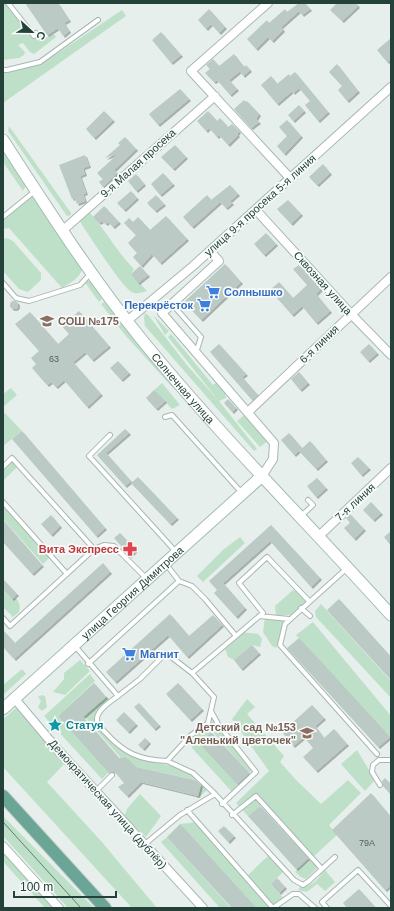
<svg xmlns="http://www.w3.org/2000/svg" width="394" height="911" viewBox="0 0 394 911" font-family="Arial,sans-serif">
  <style>
    .green { fill: #bfe0c8 }
    .building { fill: #bbcac4; filter: url(#shadow) }
    .lines { fill: none; stroke-linecap: round; stroke-linejoin: round }
    .lane-casing { stroke: #a8b8b2; stroke-width: 6 }
    .street-casing { stroke: #a8b8b2; stroke-width: 10 }
    .secondary-casing { stroke: #a4bbb3; stroke-width: 13 }
    .primary-casing { stroke: #c2cac8; stroke-width: 14 }
    .lane { stroke: #fff; stroke-width: 4 }
    .street { stroke: #fff; stroke-width: 8 }
    .secondary { stroke: #fff; stroke-width: 11 }
    .primary { stroke: #6aa596; stroke-width: 12 }
    .tram { stroke: #5f7d75; stroke-width: 1 }
    .labels { text-anchor: middle; stroke-width: 3.5; stroke-linejoin: round; paint-order: stroke }
    .number-label { font-size: 9px; fill: #4a645c }
    .street-label { font-size: 11px; fill: #24423a; stroke: #f7fbf9 }
    .shop-label { font-size: 11px; font-weight: bold; fill: #366cbe; stroke: #f7fbf9; text-anchor: start }
    .education-label { font-size: 11px; font-weight: bold; fill: #785e54; stroke: #f7fbf9; text-anchor: start }
    .health-label { font-size: 11px; font-weight: bold; fill: #be3a42; stroke: #f7fbf9; text-anchor: end }
    .culture-label { font-size: 11px; font-weight: bold; fill: #0d838f; stroke: #f7fbf9; text-anchor: start }
  </style>
  <defs>
    <filter id="shadow"><feDropShadow dx="2" dy="2" stdDeviation="0" flood-color="#0004"/></filter>
  </defs>
  <rect width="100%" height="100%" fill="#e6efeb"/>
  <path class="green" d="M3,3H8L34,36L39,34L43,39L54,34L56,37L34,54L30,52L23,43L18,45L25,52L24,55L19,58L3,60Z
    M122,10L126,16L3,103V69L34,61L40,65Z
    M9,126L71,213V215L67,216L8,131Z
    M3,150L27,184L23,191L3,162Z
    M33,195L82,269C80,278 70,283 62,288L9,228L3,229V217L22,201Z
    M89,212C106,230 116,251 134,269L131,274L147,291C142,292 137,295 132,292C122,288 87,232 79,220Z
    M7,238L13,241L41,273V280L28,292L19,289L3,271V239Z
    M84,281H90L102,299L99,302Z
    M104,302L171,383L173,388L125,335L101,304Z
    M145,313L149,316L186,364L218,400L168,337L171,334L213,385L217,382L225,391L226,398L219,401L257,449L254,451L145,326L144,318Z
    M153,315L169,331L165,335Z
    M162,383L180,405L172,409L154,390Z
    M11,388L17,395L3,407V394Z
    M5,413L22,431L3,446V414Z
    M246,414L269,440L260,447L237,421Z
    M12,458L19,465L3,481V463Z
    M3,502L51,556L43,564L3,519Z
    M240,537L245,543L203,582L197,576L224,549Z
    M3,589L12,599H17L20,606L19,612L13,617L3,607Z
    M293,590L301,593L309,601L294,615H276L275,606Z
    M321,604L391,681V698L316,617L315,611Z
    M265,617L289,619L276,648L272,646L263,632Z
    M313,622L391,716L390,737L296,635Z
    M241,632L258,634L262,639L260,647L252,645L234,660L228,657L225,649Z
    M80,660L90,671L65,695L53,692L64,679V673Z
    M22,669L26,674L3,695V685Z
    M90,674L95,681L58,716L109,772L102,779L44,716Z
    M42,695L45,696L47,707L42,711L38,707L41,701L38,697Z
    M107,696L111,702L99,713L97,722C105,733 118,748 130,754C154,764 181,764 201,781L202,777L206,787V791L197,799L201,781L136,767L126,757L121,758L84,716Z
    M247,699L255,707L247,714L284,756L280,762L297,781L321,804L348,780L361,793L329,825L337,835L312,858L319,866L306,879L301,877L295,872L311,858L261,805L248,816L236,803L269,771L232,719Z
    M16,708L68,760L47,782L101,841L157,908H132L3,767V719Z
    M215,719L254,768L249,773L212,731L199,742L237,784L239,788L233,793L192,748L191,740Z
    M357,750L375,780L365,791L341,764Z
    M140,794L161,816L146,837L124,816L127,809Z
    M3,816L94,908H68L3,836Z
    M198,822L246,877L269,855L284,871L271,884L284,899L274,904L270,903L273,908H256L180,824Z
    M167,837L231,908H220L161,842Z
    M3,846L59,908H45L7,866L3,861Z
    M325,870L335,882L325,891L317,884L307,892L298,890L301,886C314,887 318,878 325,870Z"/>
  <path class="building" d="M25,3H58L69,20L64,23L69,31L63,36L58,28L47,35Z
    M299,3H305L310,9L302,15L299,11L281,27L283,30L272,41L268,37L256,49L247,39L267,20L269,23L285,9L287,12Z
    M337,3H356L358,6L342,21L330,10Z
    M209,9L225,27L219,33L211,24L206,29L198,20Z
    M161,32L181,55L171,63L152,40Z
    M391,38V59L387,62L377,50Z
    M234,54L244,67L246,65L250,70L243,76L240,71L229,80L237,89L230,95L217,80L214,82L205,73L210,69L206,65L213,59L219,66Z
    M337,64L358,91L347,101L338,90L342,86L329,72Z
    M295,72L328,112L318,121L305,105L310,101L299,88L293,93L292,91L277,104L261,85L271,76L277,84L289,74L290,76Z
    M180,89L189,99L158,125L149,114Z
    M244,100L246,102L247,101L259,114L256,119L259,122L251,128L234,109Z
    M299,105L304,111L293,121L288,115Z
    M104,111L113,120L94,138L86,129Z
    M208,111L217,121L220,118L228,127L232,124L239,131L237,134L238,135L228,145L219,135L217,137L209,128L206,131L197,121Z
    M287,120L301,136L284,154L277,146L287,136L279,127Z
    M125,137L136,149L114,170L117,173L103,187L99,182L103,179L97,173L118,154L105,158L120,145L118,143Z
    M175,145L186,157L173,169L161,157Z
    M85,155L89,166L83,168L85,174L80,176L86,193L83,194L85,201L77,204L75,198L72,199L59,165Z
    M323,164L330,173L317,185L309,177Z
    M163,173L173,184L160,195L151,184Z
    M136,174L144,184L136,191L128,181Z
    M230,185L238,194L230,201L232,203L226,208L220,202L192,227L183,217L207,195L211,200Z
    M131,191L137,198L124,210L117,203Z
    M156,195L164,204L155,211L147,203Z
    M288,200L301,214L291,224L277,209Z
    M104,206L119,222L113,227L108,222L106,224L102,221L99,223L93,217Z
    M166,216L187,239L160,263L152,254L141,266L133,257L137,253L128,243L136,235L124,223L129,218L133,222L138,217L150,230Z
    M266,233L276,244L264,255L254,244Z
    M225,264L241,282L201,320L184,302Z
    M299,265L321,289L316,294L330,311L316,323L302,306L292,315L270,290L279,282L293,298L307,285L293,269Z
    M140,266L148,275L138,283L131,274Z
    M10 305a4 4 0 1 1 8 0a4 4 0 1 1-8 0Z
    M79,311L109,346L92,360L85,352L73,362L101,394L87,407L64,380L56,387L51,382L47,385L32,368L36,364L31,358L39,351L15,324L30,312L58,344L69,334L62,326Z
    M219,344L246,374L242,377L258,395L252,400L210,352Z
    M369,344L377,353L368,361L360,352Z
    M118,361L129,373L121,380L110,368Z
    M299,372L308,383L300,390L291,379Z
    M154,390L165,401L156,409L146,398Z
    M228,399L236,408L232,412L224,403Z
    M125,429L129,433L106,453L131,481L125,486L97,455Z
    M22,431L105,528L96,536L12,439Z
    M289,433L302,448L294,455L281,440Z
    M310,441L326,460L316,469L299,451Z
    M358,457L369,468L361,475L351,463Z
    M138,477L177,518L170,524L131,483Z
    M317,478L326,488L316,497L307,486Z
    M371,502L381,513L373,520L363,510Z
    M350,514L364,529L354,539L344,528L350,523L346,518Z
    M51,515L60,526L51,535L41,524Z
    M3,520L42,565L32,574L3,542Z
    M271,525L320,578L311,587L270,541L223,583L245,608L236,617L214,593L217,590L209,581Z
    M391,531V546L384,537Z
    M120,533L136,550L130,556L114,538Z
    M103,563L110,572L14,659L3,647V630L15,643Z
    M3,579L17,594L12,599L3,589Z
    M339,599L391,657V680L327,610Z
    M170,614L189,636L213,615L222,625L187,657L168,635L115,682L106,672Z
    M299,638L390,737L378,747L287,648Z
    M252,645L259,653L241,669L234,660Z
    M94,683L106,697L83,717L119,758L126,757L136,767L195,780L201,785L198,796L141,782L127,796L118,787L124,783L114,771L109,773L58,716Z
    M178,683L202,709L190,720L166,694Z
    M139,703L159,725L154,729L134,707Z
    M312,705L324,718L315,726L324,738L334,729L347,744L316,771L303,757L313,748L304,737L293,746L282,732Z
    M124,712L136,724L128,732L116,720Z
    M211,732L249,773L237,784L199,743Z
    M145,738L149,742L143,749L138,745Z
    M385,778L391,784V795L383,786L382,781Z
    M371,793L391,817V885L385,890L332,830Z
    M260,806L308,858L296,869L248,816Z
    M180,824L256,908H232L167,837Z
    M224,826L234,836L228,842L218,831Z
    M277,878L285,887L279,893L271,884Z
    M359,889L376,908H347L343,903Z"/>
  <g class="lines">
    <defs>
      <path id="lane" d="M8,3L34,36L36,33
        M3,70H7L40,62L98,20
        M3,217L35,191
        M3,283L16,298L29,301L80,285L90,274
        M172,304L201,337L196,353
        M165,417L172,415L241,492
        M110,435L89,456L177,553
        M3,467L12,458L94,549
        M3,502L67,574
        M301,516L313,505L308,500
        M346,569L285,624L280,645L377,754
        M301,608L310,616
        M259,616L289,619
        M3,618L10,626L94,549L104,545L114,546L147,579
        M236,636L263,613L239,583L267,557L309,601
        M75,646L118,696L140,679L166,653L192,673L236,636L205,599L192,586L179,581L166,564
        M88,664L179,581
        M118,696C111,701 97,710 97,719C96,724 101,728 105,732C124,753 139,760 167,761
        M211,711L218,724L256,772L222,804
        M380,785L372,772L373,765L379,760H391
        M96,791L112,775
        M215,794L294,880L303,885L309,881L335,857
        M187,810L273,908L293,894H299L315,908
        M232,815L256,796L322,869
        M145,844L180,815L215,794L193,773L167,761L190,736L208,723L214,697L192,673
        M327,908L322,902L358,870L391,906"/>
      <path id="street" d="M268,3L191,71L290,178
        M256,210L351,314L391,355
        M62,231L215,96
        M210,251L219,261L162,313L274,443L273,459L262,476
        M127,321L193,266L391,87
        M248,412L391,277
        M319,536L391,468
        M15,699L57,749L203,908
        M3,846L59,908"/>
      <g id="secondary">
        <path id="s1" d="M3,140C47,208 91,277 142,340C220,436 308,523 391,615"/>
        <path id="s2" d="M3,709L262,476"/>
      </g>
      <path id="primary" d="M3,796L105,908"/>
    </defs>
    <use href="#lane" class="lane-casing"/>
    <use href="#street" class="street-casing"/>
    <use href="#secondary" class="secondary-casing"/>
    <use href="#primary" class="primary-casing"/>
    <use href="#lane" class="lane"/>
    <use href="#street" class="street"/>
    <use href="#secondary" class="secondary"/>
    <use href="#primary" class="primary"/>
    <path class="tram" d="M3,822L81,908"/>
  </g>
  <defs>
    <symbol id="supermarket-bare" viewBox="-9 -9 18 18"><path d="M-6-5.5h2.5l.6 2H6L4.5 2H-2.5L-4.4-4H-6ZM-1.5 3.2a1.3 1.3 0 1 0 .1 0ZM3 3.2a1.3 1.3 0 1 0 .1 0Z" fill="#3f7fe0" stroke="#f7fbf9" stroke-width="2.5" paint-order="stroke"/></symbol>
    <symbol id="school-bare" viewBox="-9 -9 18 18"><path d="M0-5L7-2L0 1L-7-2ZM-4 1L0 2.5L4 1V4Q0 6-4 4Z" fill="#8d6e63" stroke="#f7fbf9" stroke-width="2.5" paint-order="stroke"/></symbol>
    <symbol id="pharmacy-bare" viewBox="-9 -9 18 18"><path d="M-2-6h4v4h4v4h-4v4h-4v-4h-4v-4h4Z" fill="#e0444e" stroke="#f7fbf9" stroke-width="2.5" paint-order="stroke"/></symbol>
    <symbol id="sight-bare" viewBox="-9 -9 18 18"><path d="M0-6L1.8-2.2L6-1.7L2.9 1.2L3.7 5.4L0 3.3L-3.7 5.4L-2.9 1.2L-6-1.7L-1.8-2.2Z" fill="#0f9aa8" stroke="#f7fbf9" stroke-width="2.5" paint-order="stroke"/></symbol>
  </defs>
  <g fill-rule="evenodd">
    <use href="#supermarket-bare" x="203" y="282" width="20" height="20"/>
    <use href="#supermarket-bare" x="194" y="295" width="20" height="20"/>
    <use href="#school-bare" x="37" y="311" width="20" height="20"/>
    <use href="#pharmacy-bare" x="120" y="539" width="20" height="20"/>
    <use href="#supermarket-bare" x="119" y="644" width="20" height="20"/>
    <use href="#sight-bare" x="45" y="715" width="20" height="20"/>
    <use href="#school-bare" x="297" y="723" width="20" height="20"/>
  </g>
  <g class="labels">
    <g class="number-label">
      <text x="54" y="362">63</text>
      <text x="367" y="846">79А</text>
    </g>
    <g class="street-label">
      <text transform="translate(138 163) rotate(-42)" y="4">9-я Малая просека</text>
      <text transform="translate(260 205) rotate(-42)" y="4">улица 9-я просека 5-я линия</text>
      <text transform="translate(323 283) rotate(48)" y="4">Сквозная улица</text>
      <text transform="translate(319 344) rotate(-44)" y="4">6-я линия</text>
      <text dy="4" stroke="none"><textPath href="#s1" startOffset="307">Солнечная улица</textPath></text>
      <text transform="translate(355 502) rotate(-43)" y="4">7-я линия</text>
      <text dy="4" stroke="none"><textPath href="#s2" startOffset="174">улица Георгия Димитрова</textPath></text>
      <text transform="translate(108 804) rotate(48)" y="4">Демократическая улица (дублёр)</text>
    </g>
    <g class="shop-label">
      <text x="224" y="296">Солнышко</text>
      <text x="193" y="309" text-anchor="end">Перекрёсток</text>
      <text x="140" y="658">Магнит</text>
    </g>
    <g class="education-label">
      <text x="58" y="325">СОШ №175</text>
      <text x="296" y="731" text-anchor="end">Детский сад №153<tspan x="296" dy="13">"Аленький цветочек"</tspan></text>
    </g>
    <g class="health-label">
      <text x="119" y="553">Вита Экспресс</text>
    </g>
    <g class="culture-label">
      <text x="66" y="729">Статуя</text>
    </g>
  </g>
  <rect width="394" height="911" fill="none" stroke="#24423a" stroke-width="8"/>
  <g transform="translate(32 32) rotate(112)" stroke="#f7fbf9" stroke-width="3" paint-order="stroke">
  <path d="M0-3L7 15L0 10L-7 15Z" fill="#24423a"/>
  <text y="-6" font-size="11" font-weight="bold" text-anchor="middle" fill="#24423a">С</text>
  </g>
  <path d="M14 891v6h102v-6" fill="none" stroke="#24423a" stroke-width="2"/>
  <text x="20" y="891" font-size="12" fill="#24423a" stroke="#f7fbf9" stroke-width="3" paint-order="stroke">100 m</text>
</svg>
